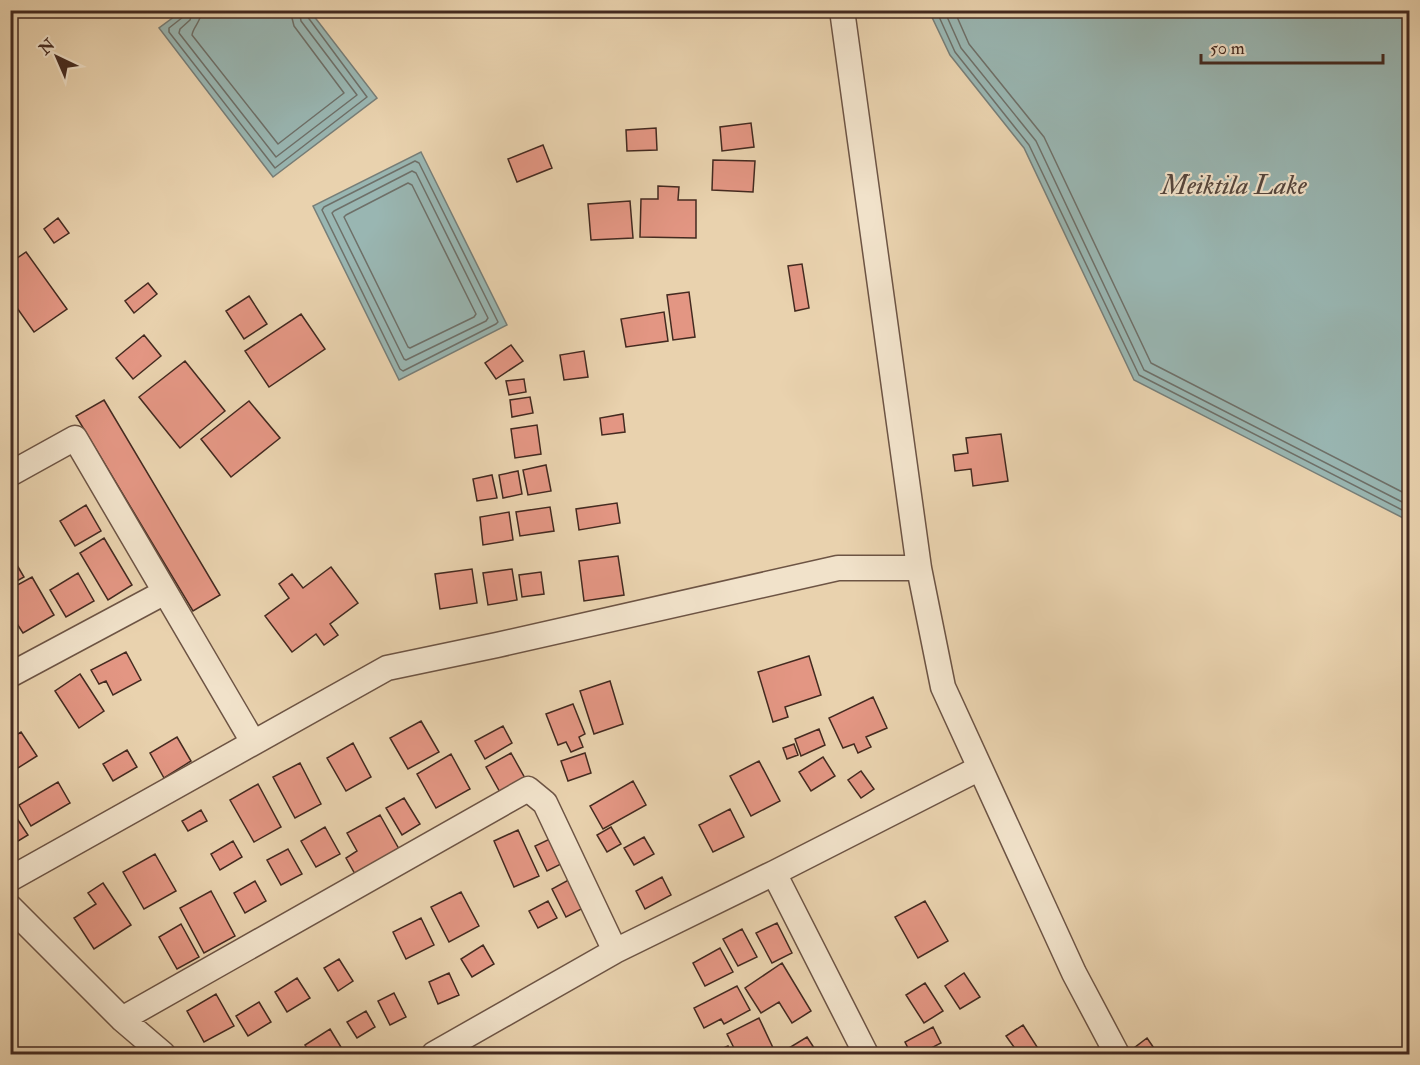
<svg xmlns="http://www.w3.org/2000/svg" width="1420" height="1065" viewBox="0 0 1420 1065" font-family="'IM FELL Double Pica',serif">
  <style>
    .water { fill: #99b6b2; stroke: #777e78; stroke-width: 1.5 }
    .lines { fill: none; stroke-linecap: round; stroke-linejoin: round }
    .shore { stroke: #6e7069; stroke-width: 1.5 }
    .building { fill: #e39683; stroke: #442a20; stroke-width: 1.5 }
    .minor-casing { stroke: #6d5444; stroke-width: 27 }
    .minor { stroke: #f1e2ca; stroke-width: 24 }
    .labels { text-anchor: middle; stroke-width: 4.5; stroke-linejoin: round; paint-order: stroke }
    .water-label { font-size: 27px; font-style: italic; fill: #55463d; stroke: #f1e2ca }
  </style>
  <rect width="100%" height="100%" fill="#e9d2ae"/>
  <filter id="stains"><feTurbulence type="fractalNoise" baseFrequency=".00333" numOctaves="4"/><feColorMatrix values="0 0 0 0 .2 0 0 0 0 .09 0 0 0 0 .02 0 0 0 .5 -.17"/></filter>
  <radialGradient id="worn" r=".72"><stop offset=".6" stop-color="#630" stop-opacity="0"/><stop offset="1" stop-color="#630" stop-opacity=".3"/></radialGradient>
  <path class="water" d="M182,11H310L377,98L273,177L159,28Z
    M929,11H1409V521L1134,380L1024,148L950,55Z
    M421,152L507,325L399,380L313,206Z"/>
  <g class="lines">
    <path class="shore" d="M185,10L183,17L169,28V32L275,168L367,97L307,16L306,10
      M193,10L190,20L180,29L179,33L276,157L357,95L301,21L299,10
      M202,10C201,22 193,27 192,35L278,144L344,93L294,26L290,10
      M936,10L955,52L1029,145L1139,375L1410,514
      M944,10L961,48L1036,141L1144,370L1410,506
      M954,10L969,44L1044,137L1151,363L1410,496
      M415,161L419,163L498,322L496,324L403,371L400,369L322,210L324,207Z
      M412,171L416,173L488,318L486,321L406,360L404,359L332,213L334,211Z
      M408,183L412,185L476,314L474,317L410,348L408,347L344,217L346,215Z"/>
  </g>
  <path class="building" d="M751,123L754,147L722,151L720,127Z
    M656,128L657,150L627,151L626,130Z
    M543,145L552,168L517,182L508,159Z
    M713,160L755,161L753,192L712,190Z
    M658,186L679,187L678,200H696V238L640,237L641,199H658Z
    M630,201L633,238L591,240L588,204Z
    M58,218L69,233L54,243L44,229Z
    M26,252L67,309L34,332L10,298V263Z
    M802,264L809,308L795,311L788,266Z
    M148,283L157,294L134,313L125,301Z
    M689,292L695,337L673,340L667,295Z
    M249,296L267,324L244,339L226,311Z
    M664,312L668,341L626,347L621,319Z
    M301,314L325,349L269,387L245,351Z
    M144,335L161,356L133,379L116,358Z
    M511,345L523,361L496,379L485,363Z
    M584,351L588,377L564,380L560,355Z
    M185,361L225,411L180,448L139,397Z
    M524,379L526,392L509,395L506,381Z
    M530,397L533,413L512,417L510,400Z
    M104,400L220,595L193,611L76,416Z
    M249,401L280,438L231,477L201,439Z
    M623,414L625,432L602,435L600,418Z
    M537,425L541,454L515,458L511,429Z
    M1001,434L1008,481L973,486L971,469L955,471L953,455L968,453L966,438Z
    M546,465L551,491L528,495L523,470Z
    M518,471L522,494L503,498L499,475Z
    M492,475L497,498L477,501L473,479Z
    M617,503L620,523L579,530L576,509Z
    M86,505L101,531L75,546L60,521Z
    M550,507L554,531L520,536L516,512Z
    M509,512L513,540L483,545L480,517Z
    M104,538L132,585L108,600L80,553Z
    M618,556L624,595L584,601L579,561Z
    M14,560L24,577L10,585V562Z
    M331,567L358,603L330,624L338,635L324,645L316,634L292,652L265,616L289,598L279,584L292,574L303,588Z
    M472,569L477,603L440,609L435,574Z
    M512,569L517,600L488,605L483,573Z
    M541,572L544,594L522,597L519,575Z
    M78,573L94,601L66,617L50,590Z
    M32,577L54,615L23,633L10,613V589Z
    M126,652L141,680L113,695L106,681L99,684L91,670Z
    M809,656L821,695L785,707L788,717L773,722L758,672Z
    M80,674L104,711L79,728L55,691Z
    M610,681L623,724L594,734L580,691Z
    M873,697L887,728L866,737L871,747L858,753L854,744L843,748L829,718Z
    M573,704L585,734L579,737L583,747L571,752L566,742L558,745L546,714Z
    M421,721L439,752L408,769L390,738Z
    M503,726L512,743L485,759L475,741Z
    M819,729L825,745L801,756L795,739Z
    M21,732L37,756L10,773V739Z
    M177,737L191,761L164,778L150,753Z
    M353,743L371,777L346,791L327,758Z
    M794,744L798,755L787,759L783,748Z
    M127,750L137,767L113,781L103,764Z
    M511,753L526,780L501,794L486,767Z
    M585,753L591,773L568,781L561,761Z
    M451,754L470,789L436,808L417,774Z
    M823,757L835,776L811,791L799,772Z
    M759,761L780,801L751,816L730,776Z
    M300,763L321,804L295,818L273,777Z
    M861,771L874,789L861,798L848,780Z
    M633,781L646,805L603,829L590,806Z
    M58,782L70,803L31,826L19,805Z
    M258,784L281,827L254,842L230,800Z
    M404,798L420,824L402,835L386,808Z
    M10,808L28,835L10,846Z
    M730,809L744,837L713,852L699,825Z
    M201,810L207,821L188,831L182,821Z
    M380,815L399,849L355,874L346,858L357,851L347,833Z
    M325,827L340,854L316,867L301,841Z
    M611,827L621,844L607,852L597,835Z
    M518,830L539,876L514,887L494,841Z
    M554,837L565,862L547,871L535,846Z
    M644,837L654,854L634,865L624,848Z
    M233,841L242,857L220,870L211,854Z
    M288,849L302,874L281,885L267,860Z
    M155,854L176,891L144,909L123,872Z
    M574,877L589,905L566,917L552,889Z
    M662,877L671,895L645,909L636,891Z
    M255,881L266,901L245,913L234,893Z
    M103,883L131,925L94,949L74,918L96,904L88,893Z
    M211,891L235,936L204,953L180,908Z
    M461,892L479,926L449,942L431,907Z
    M548,901L557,918L538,928L529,911Z
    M925,901L948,941L918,958L895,917Z
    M421,918L434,945L406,959L393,932Z
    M777,923L792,953L772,963L756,933Z
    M181,924L199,957L177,969L159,937Z
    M742,929L757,957L738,966L723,939Z
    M483,945L494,964L472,977L461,959Z
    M720,948L733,972L705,986L693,963Z
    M339,959L353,981L338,991L324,968Z
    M782,963L811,1011L792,1023L779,1002L761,1013L745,988Z
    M449,973L459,995L438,1004L429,982Z
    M964,973L980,997L960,1009L945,986Z
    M297,978L310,998L287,1012L275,992Z
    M925,983L943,1011L924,1023L906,995Z
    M737,986L750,1010L724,1024L721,1019L704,1028L694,1008Z
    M394,993L406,1017L390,1025L378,1001Z
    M216,994L234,1026L204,1042L187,1011Z
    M259,1002L271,1022L248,1036L236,1016Z
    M366,1011L375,1027L357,1038L347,1022Z
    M759,1018L775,1052L770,1054H737L727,1034Z
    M1023,1025L1041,1053L1038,1054H1019L1006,1036Z
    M933,1027L941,1043L920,1054H911L905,1042Z
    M330,1029L344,1052L341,1054H311L305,1045Z
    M807,1037L818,1054H779Z
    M1147,1038L1158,1054H1138L1134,1048Z
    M728,1046L731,1054H709Z"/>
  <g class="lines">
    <defs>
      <path id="minor" d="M842,10L919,568L943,687L1074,973L1117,1054
        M10,474L75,438L253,742
        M10,675L165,592
        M774,873L866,1054
        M10,879L387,668L497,645L838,568H919
        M10,907L122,1019L163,1054
        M122,1019L528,789L545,803L615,951
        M434,1054L615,951L774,873L980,768"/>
    </defs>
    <use href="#minor" class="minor-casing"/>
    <use href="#minor" class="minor"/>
  </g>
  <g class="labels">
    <g class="water-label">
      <text x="1234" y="194">Meiktila Lake</text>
    </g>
  </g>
  <rect width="1420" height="1065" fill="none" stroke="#e9d2ae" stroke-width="36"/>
  <rect x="12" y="12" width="1396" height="1041" fill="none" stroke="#442a20" stroke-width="3"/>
  <rect x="18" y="18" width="1384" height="1029" fill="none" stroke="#442a20" stroke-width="1.5"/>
  <g transform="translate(57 57) rotate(316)" stroke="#f1e2ca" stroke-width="4.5" paint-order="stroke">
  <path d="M0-4.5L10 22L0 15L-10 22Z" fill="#442a20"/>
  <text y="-9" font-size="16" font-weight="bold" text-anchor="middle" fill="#442a20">N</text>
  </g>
  <path d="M1201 54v9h182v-9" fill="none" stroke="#442a20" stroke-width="3"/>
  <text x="1210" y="54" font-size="18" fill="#442a20" stroke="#f1e2ca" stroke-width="4.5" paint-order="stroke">50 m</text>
  <rect width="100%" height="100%" filter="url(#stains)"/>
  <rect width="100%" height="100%" fill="url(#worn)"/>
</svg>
